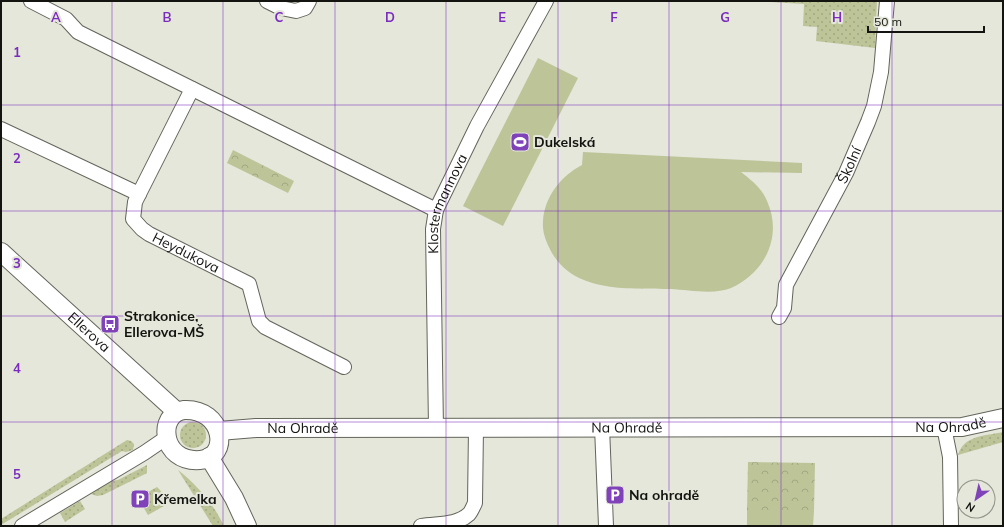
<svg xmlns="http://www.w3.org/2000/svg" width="1004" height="527" viewBox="0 0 1004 527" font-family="Mulish,sans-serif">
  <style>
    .grass { fill: url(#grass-dots) }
    .park { fill: url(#park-crowns) }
    .pitch { fill: #bcc498 }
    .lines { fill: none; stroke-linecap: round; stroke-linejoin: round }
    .minor-casing { stroke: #63655b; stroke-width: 16 }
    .tertiary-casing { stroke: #63655b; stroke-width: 20 }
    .minor { stroke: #fff; stroke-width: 14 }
    .tertiary { stroke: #fff; stroke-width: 18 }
    .grid { fill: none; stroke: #7b2cbf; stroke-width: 1; stroke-opacity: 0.55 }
    .labels { text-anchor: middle; stroke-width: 4; stroke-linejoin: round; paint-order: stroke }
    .poi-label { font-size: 14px; font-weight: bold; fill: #131410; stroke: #e4e7da; text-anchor: start }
    .street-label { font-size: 14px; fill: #131410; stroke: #e4e7da }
    .grid-label { font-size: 13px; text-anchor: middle; font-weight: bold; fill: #7b2cbf; stroke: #e4e7da; stroke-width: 4; stroke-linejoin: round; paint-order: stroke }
  </style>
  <defs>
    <pattern id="grass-dots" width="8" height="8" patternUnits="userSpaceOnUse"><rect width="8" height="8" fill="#bcc498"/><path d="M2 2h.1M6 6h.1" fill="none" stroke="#a1a882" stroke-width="1.8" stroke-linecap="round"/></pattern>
    <pattern id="park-crowns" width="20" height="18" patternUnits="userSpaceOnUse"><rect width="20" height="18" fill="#bcc498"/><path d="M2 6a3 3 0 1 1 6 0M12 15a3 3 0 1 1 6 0" fill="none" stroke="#a1a882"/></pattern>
  </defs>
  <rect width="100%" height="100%" fill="#e4e7da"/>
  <path class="grass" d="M751,1H877L875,48L816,41L817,27L803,26L804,4Z
    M180 435a13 13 0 1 1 26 0a13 13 0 1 1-26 0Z
    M1003,432V442L958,455C964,435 985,436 1003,432Z
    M127,440L131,441L134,444L133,450L126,452L122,451L1,525V519Z
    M147,465V473L103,495L97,496L91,494L110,481L118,480Z
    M178,470C197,485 213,503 224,526H213Z
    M157,487L160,490L169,503L148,515L139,500L141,496Z
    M80,501L85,509L65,522L60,513Z"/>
  <path class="park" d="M233,150L294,181L288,193L227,163Z
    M748,462L815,463L814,511H747Z"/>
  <path class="pitch" d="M538,58L578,78L503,226L463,206Z
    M583,152L802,163V173L741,172C751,180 762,188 767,201C783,236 765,273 731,288C714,295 689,290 671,289C631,288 576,294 552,253C547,244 542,233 543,222C544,197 561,176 582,165Z
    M747,511H814L813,526H747Z"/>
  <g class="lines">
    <defs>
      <g id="minor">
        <path d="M31,1L66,19L78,32L436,210"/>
        <path d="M267,1L281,8L296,11L305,8L309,1"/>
        <path id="s1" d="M192,89L139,194L135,202L133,219L142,229L149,234L249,284L259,321L265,327L344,367"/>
        <path d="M1,129L139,194"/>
        <path id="s2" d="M779,317L784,308L786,285L846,173L868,122L874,106L881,72L887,1"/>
        <path d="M602,427L606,526"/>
        <path d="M944,427L950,457L951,526"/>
        <path id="s3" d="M436,428L433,229L436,210L477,126L546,1"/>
        <path d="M22,526L144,453L166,438"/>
        <path d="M421,526C437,523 456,526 469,514C471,512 473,507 475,503L476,428"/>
      </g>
      <g id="tertiary">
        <path id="s4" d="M1,252L177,412"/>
        <path d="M184,410C224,408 231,458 200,460C160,463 157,413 184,410Z"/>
        <path id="s5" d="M219,431L256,428L962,427L1003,418"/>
        <path d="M209,457L234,498L247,526"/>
      </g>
    </defs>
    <use href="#minor" class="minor-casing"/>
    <use href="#tertiary" class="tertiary-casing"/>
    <use href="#minor" class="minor"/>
    <use href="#tertiary" class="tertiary"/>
  </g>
  <path class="grid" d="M112,1V526M223,1V526M335,1V526M446,1V526M558,1V526M669,1V526M781,1V526M892,1V526M1,105H1003M1,211H1003M1,316H1003M1,422H1003"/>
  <defs>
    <symbol id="stadium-square" viewBox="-11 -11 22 22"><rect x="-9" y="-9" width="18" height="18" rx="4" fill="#7f42b8" stroke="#e4e7da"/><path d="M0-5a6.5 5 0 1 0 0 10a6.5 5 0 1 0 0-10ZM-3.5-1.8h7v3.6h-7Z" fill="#fff"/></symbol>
    <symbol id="bus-square" viewBox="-11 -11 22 22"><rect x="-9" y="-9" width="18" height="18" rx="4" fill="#7f42b8" stroke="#e4e7da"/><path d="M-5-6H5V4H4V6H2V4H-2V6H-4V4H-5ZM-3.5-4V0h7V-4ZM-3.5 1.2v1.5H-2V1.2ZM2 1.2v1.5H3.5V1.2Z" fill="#fff"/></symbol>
    <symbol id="parking-square" viewBox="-11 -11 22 22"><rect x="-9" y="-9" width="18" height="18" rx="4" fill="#7f42b8" stroke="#e4e7da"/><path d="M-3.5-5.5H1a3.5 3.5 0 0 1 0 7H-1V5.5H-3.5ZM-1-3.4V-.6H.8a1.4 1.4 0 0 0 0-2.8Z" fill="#fff"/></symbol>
  </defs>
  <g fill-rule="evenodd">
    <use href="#stadium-square" x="509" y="131" width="22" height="22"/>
    <use href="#bus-square" x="99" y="313" width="22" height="22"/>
    <use href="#parking-square" x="604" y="484" width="22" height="22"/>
    <use href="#parking-square" x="129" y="488" width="22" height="22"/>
  </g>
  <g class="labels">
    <g class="poi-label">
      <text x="534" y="147">Dukelská</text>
      <text x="124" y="321">Strakonice,<tspan x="124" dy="16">Ellerova-MŠ</tspan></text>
      <text x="629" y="500">Na ohradě</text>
      <text x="154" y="504">Křemelka</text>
    </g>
    <g class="street-label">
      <text dy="5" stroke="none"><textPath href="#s2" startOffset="169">Školní</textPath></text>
      <text dy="5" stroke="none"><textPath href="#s3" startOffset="227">Klostermannova</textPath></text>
      <text dy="5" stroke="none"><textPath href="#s1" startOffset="207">Heydukova</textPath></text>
      <text dy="5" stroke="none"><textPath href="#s4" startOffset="119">Ellerova</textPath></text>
      <text dy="5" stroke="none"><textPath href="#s5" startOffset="732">Na Ohradě</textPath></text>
      <text dy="5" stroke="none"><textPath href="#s5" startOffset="408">Na Ohradě</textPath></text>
      <text dy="5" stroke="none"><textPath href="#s5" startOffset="84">Na Ohradě</textPath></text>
    </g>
  </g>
  <g class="grid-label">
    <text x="56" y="22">A</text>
    <text x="167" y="22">B</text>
    <text x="279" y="22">C</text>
    <text x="390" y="22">D</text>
    <text x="502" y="22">E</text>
    <text x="614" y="22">F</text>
    <text x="725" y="22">G</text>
    <text x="837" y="22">H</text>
    <text x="17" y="57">1</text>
    <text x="17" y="163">2</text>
    <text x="17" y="268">3</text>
    <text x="17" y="373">4</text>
    <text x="17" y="479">5</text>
  </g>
  <rect width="1004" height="527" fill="none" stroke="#131410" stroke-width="4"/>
  <g transform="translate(976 499) rotate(214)"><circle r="19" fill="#e4e7da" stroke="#909389"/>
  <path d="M0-3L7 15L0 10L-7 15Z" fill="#7f42b8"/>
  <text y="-6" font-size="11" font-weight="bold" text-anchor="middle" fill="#131410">N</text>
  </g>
  <path d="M868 26v6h116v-6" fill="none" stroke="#131410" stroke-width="2"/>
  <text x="874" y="26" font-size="12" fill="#131410" stroke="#e4e7da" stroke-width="3" paint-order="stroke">50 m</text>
</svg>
